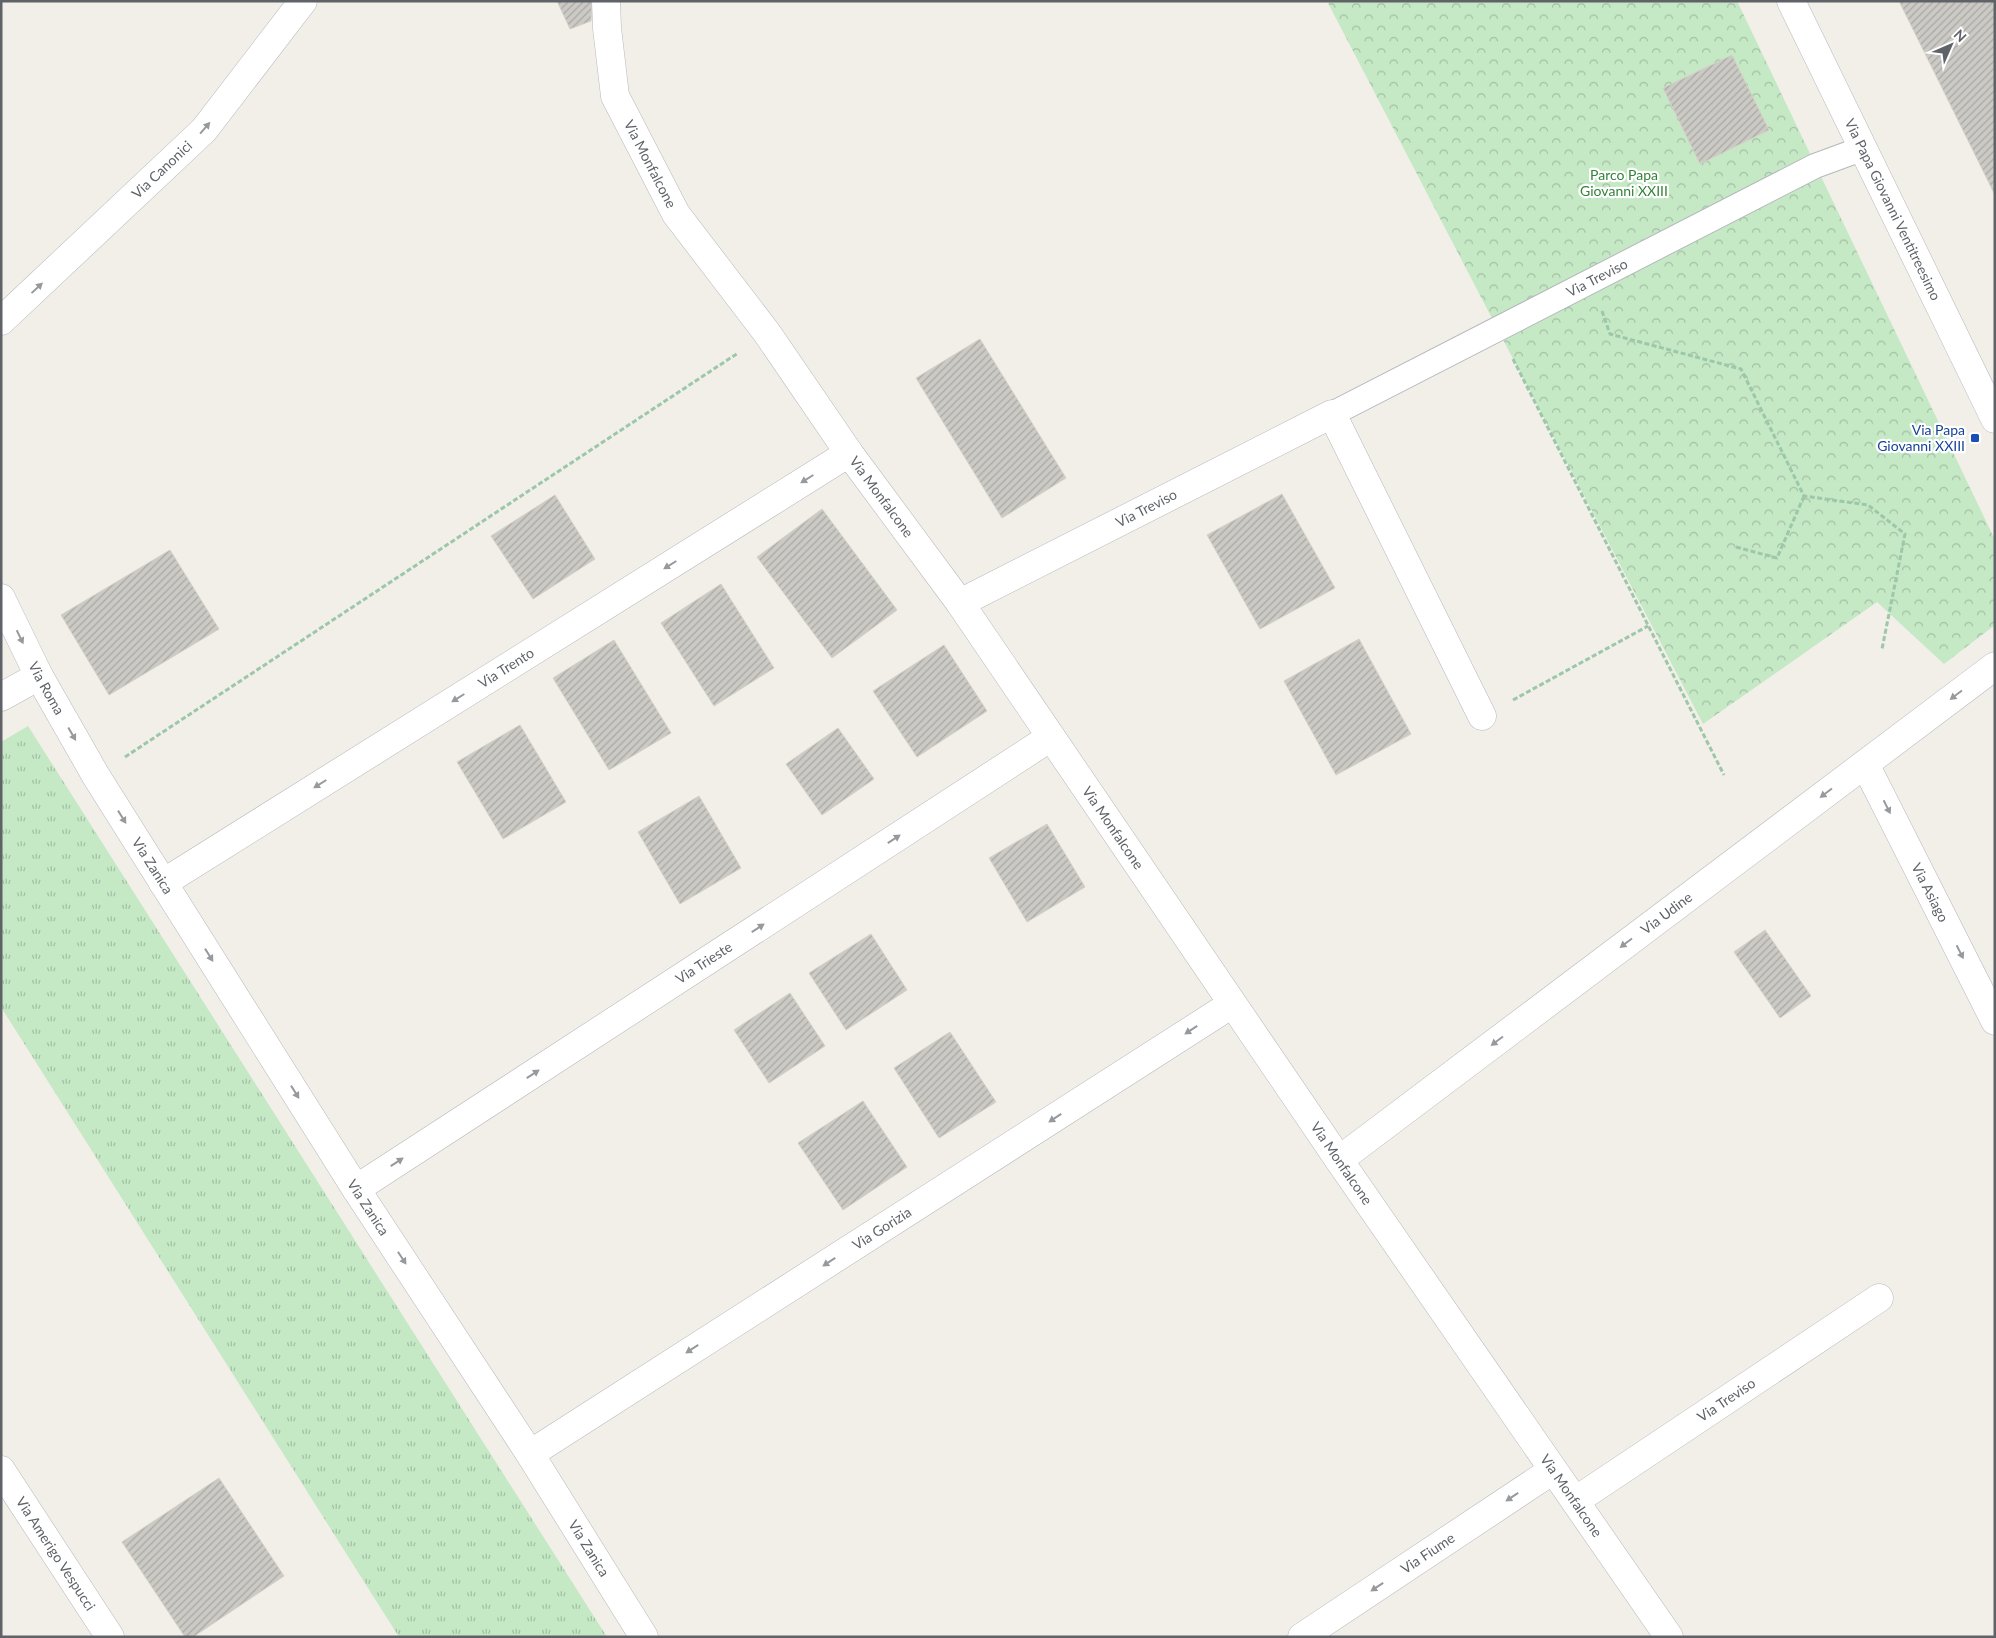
<svg xmlns="http://www.w3.org/2000/svg" width="1996" height="1638" viewBox="0 0 1996 1638" font-family="Lato,sans-serif">
  <style>
    .grass { fill: url(#grass-tufts) }
    .park { fill: url(#park-crowns) }
    .building { fill: url(#building-hatch); stroke: #d6d1c6 }
    .lines { fill: none; stroke-linecap: round; stroke-linejoin: round }
    .pedestrian-casing { stroke: #b5b8bc; stroke-width: 26 }
    .minor-casing { stroke: #b5b8bc; stroke-width: 29 }
    .path { stroke: #9cc7a9; stroke-width: 3; stroke-dasharray: 5 2.5; stroke-linecap: butt }
    .pedestrian { stroke: #fff; stroke-width: 24 }
    .minor { stroke: #fff; stroke-width: 28 }
    .oneway { fill: #979a9d }
    .transit-dot { fill: #1a4fb4; stroke: #fff; stroke-width: 2 }
    .labels { text-anchor: middle; stroke-width: 4.5; stroke-linejoin: round; paint-order: stroke }
    .street-label { font-size: 14px; fill: #5f6368; stroke: #fff }
    .park-label { font-size: 14px; fill: #348238; stroke: #fff }
    .transit-label { font-size: 14px; fill: #164399; stroke: #fff; text-anchor: end }
  </style>
  <defs>
    <pattern id="grass-tufts" width="24" height="20" patternUnits="userSpaceOnUse" patternTransform="scale(1.25)"><rect width="24" height="20" fill="#c5e8c5"/><path d="M3 7l-1-3M5 7V3M7 7l1-3M15 17l-1-3M17 17v-4M19 17l1-3" fill="none" stroke="#a3c0a4"/></pattern>
    <pattern id="park-crowns" width="20" height="18" patternUnits="userSpaceOnUse" patternTransform="scale(1.25)"><rect width="20" height="18" fill="#c5e8c5"/><path d="M2 6a3 3 0 1 1 6 0M12 15a3 3 0 1 1 6 0" fill="none" stroke="#a3c0a4"/></pattern>
    <pattern id="building-hatch" width="6" height="6" patternUnits="userSpaceOnUse" patternTransform="scale(1.25)"><rect width="6" height="6" fill="#cccac5"/><path d="M-1 1l2-2M0 6l6-6M5 7l2-2" fill="none" stroke="#a9a8a4"/></pattern>
  </defs>
  <rect width="100%" height="100%" fill="#f1efe8"/>
  <path class="grass" d="M28,726L607,1637H399L1,1007V742Z"/>
  <path class="park" d="M1332,1H1737L1995,540V625L1944,664L1877,602L1703,724L1328,3Z"/>
  <path class="building" d="M557,1H592L591,21L570,29Z
    M1899,1H1995V195Z
    M1732,55L1769,130L1700,164L1663,88Z
    M980,339L1066,478L1002,518L916,378Z
    M1282,494L1335,588L1260,629L1207,535Z
    M555,495L595,559L533,599L491,536Z
    M822,509L897,610L832,658L757,557Z
    M170,550L219,629L109,695L61,615Z
    M721,584L774,668L714,706L661,623Z
    M1359,639L1411,734L1336,775L1284,681Z
    M614,640L671,733L609,770L553,678Z
    M944,645L987,711L917,757L873,691Z
    M520,725L566,802L503,839L457,762Z
    M838,728L874,779L822,815L786,764Z
    M699,796L741,868L680,904L638,832Z
    M1047,824L1085,887L1027,922L989,858Z
    M1765,930L1811,996L1780,1018L1734,952Z
    M871,934L907,990L846,1030L809,973Z
    M790,993L825,1046L769,1083L734,1030Z
    M950,1032L996,1102L939,1138L894,1068Z
    M863,1101L907,1167L843,1210L798,1143Z
    M219,1478L284,1576L193,1637H185L122,1542Z"/>
  <g class="lines">
    <defs>
      <g id="pedestrian">
        <path id="s1" d="M1332,414L1815,166L1864,148"/>
      </g>
      <g id="minor">
        <path id="s2" d="M606,1L607,28L615,96L676,214L767,333L849,453L960,603L1339,1160L1669,1637"/>
        <path id="s3" d="M1791,1L1995,419"/>
        <path id="s4" d="M1,321L204,130L303,1"/>
        <path id="s5" d="M1,598L39,676L96,776L356,1189L530,1454L644,1637"/>
        <path id="s6" d="M960,603L1332,414L1482,716"/>
        <path d="M1,697L39,676"/>
        <path id="s7" d="M1865,764L1995,1021"/>
        <path id="s8" d="M163,883L849,453"/>
        <path id="s9" d="M1339,1160L1995,666"/>
        <path id="s10" d="M356,1189L1051,737"/>
        <path id="s11" d="M530,1454L1232,1004"/>
        <path id="s12" d="M1,1470L110,1637"/>
        <path id="s13" d="M1575,1501L1879,1298"/>
        <path id="s14" d="M1302,1637L1553,1470"/>
      </g>
    </defs>
    <use href="#pedestrian" class="pedestrian-casing"/>
    <use href="#minor" class="minor-casing"/>
    <path class="path" d="M1602,311L1610,334L1741,369L1804,496L1868,505L1905,534L1882,649
      M1513,359L1724,775
      M1736,547L1777,558L1804,496
      M1513,700L1648,626
      M125,757L738,353"/>
    <use href="#pedestrian" class="pedestrian"/>
    <use href="#minor" class="minor"/>
  </g>
  <defs><path id="oneway-solid" d="M-6-.8H1V-3.2L6.5 0L1 3.2V.8H-6Z" transform="scale(1.25)"/></defs>
  <g class="oneway">
    <use href="#oneway-solid" transform="translate(205 128) rotate(-49)"/>
    <use href="#oneway-solid" transform="translate(37 288) rotate(-43)"/>
    <use href="#oneway-solid" transform="translate(807 479) rotate(148)"/>
    <use href="#oneway-solid" transform="translate(670 565) rotate(148)"/>
    <use href="#oneway-solid" transform="translate(20 637) rotate(64)"/>
    <use href="#oneway-solid" transform="translate(1956 695) rotate(143)"/>
    <use href="#oneway-solid" transform="translate(458 698) rotate(148)"/>
    <use href="#oneway-solid" transform="translate(72 734) rotate(60)"/>
    <use href="#oneway-solid" transform="translate(320 784) rotate(148)"/>
    <use href="#oneway-solid" transform="translate(1826 793) rotate(143)"/>
    <use href="#oneway-solid" transform="translate(1887 807) rotate(63)"/>
    <use href="#oneway-solid" transform="translate(122 817) rotate(58)"/>
    <use href="#oneway-solid" transform="translate(894 839) rotate(-33)"/>
    <use href="#oneway-solid" transform="translate(758 928) rotate(-33)"/>
    <use href="#oneway-solid" transform="translate(1626 943) rotate(143)"/>
    <use href="#oneway-solid" transform="translate(1960 952) rotate(63)"/>
    <use href="#oneway-solid" transform="translate(209 955) rotate(58)"/>
    <use href="#oneway-solid" transform="translate(1191 1030) rotate(147)"/>
    <use href="#oneway-solid" transform="translate(1497 1041) rotate(143)"/>
    <use href="#oneway-solid" transform="translate(533 1074) rotate(-33)"/>
    <use href="#oneway-solid" transform="translate(295 1092) rotate(58)"/>
    <use href="#oneway-solid" transform="translate(1055 1118) rotate(147)"/>
    <use href="#oneway-solid" transform="translate(397 1162) rotate(-33)"/>
    <use href="#oneway-solid" transform="translate(402 1258) rotate(57)"/>
    <use href="#oneway-solid" transform="translate(829 1262) rotate(147)"/>
    <use href="#oneway-solid" transform="translate(692 1349) rotate(147)"/>
    <use href="#oneway-solid" transform="translate(1512 1497) rotate(146)"/>
    <use href="#oneway-solid" transform="translate(1377 1587) rotate(146)"/>
  </g>
  <rect class="transit-dot" x="1970" y="433" width="10" height="10" rx="2.5"/>
  <g class="labels">
    <g class="street-label">
      <text dy="5" stroke="none"><textPath href="#s2" startOffset="172">Via Monfalcone</textPath></text>
      <text dy="5" stroke="none"><textPath href="#s4" startOffset="221">Via Canonici</textPath></text>
      <text dy="5" stroke="none"><textPath href="#s3" startOffset="232">Via Papa Giovanni Ventitreesimo</textPath></text>
      <text dy="5" stroke="none"><textPath href="#s1" startOffset="298">Via Treviso</textPath></text>
      <text dy="5" stroke="none"><textPath href="#s2" startOffset="578">Via Monfalcone</textPath></text>
      <text dy="5" stroke="none"><textPath href="#s6" startOffset="209">Via Treviso</textPath></text>
      <text dy="5" stroke="none"><textPath href="#s8" startOffset="405">Via Trento</textPath></text>
      <text dy="5" stroke="none"><textPath href="#s5" startOffset="101">Via Roma</textPath></text>
      <text dy="5" stroke="none"><textPath href="#s2" startOffset="982">Via Monfalcone</textPath></text>
      <text dy="5" stroke="none"><textPath href="#s5" startOffset="308">Via Zanica</textPath></text>
      <text dy="5" stroke="none"><textPath href="#s7" startOffset="144">Via Asiago</textPath></text>
      <text dy="5" stroke="none"><textPath href="#s9" startOffset="410">Via Udine</textPath></text>
      <text dy="5" stroke="none"><textPath href="#s10" startOffset="415">Via Trieste</textPath></text>
      <text dy="5" stroke="none"><textPath href="#s2" startOffset="1388">Via Monfalcone</textPath></text>
      <text dy="5" stroke="none"><textPath href="#s5" startOffset="712">Via Zanica</textPath></text>
      <text dy="5" stroke="none"><textPath href="#s11" startOffset="418">Via Gorizia</textPath></text>
      <text dy="5" stroke="none"><textPath href="#s13" startOffset="182">Via Treviso</textPath></text>
      <text dy="5" stroke="none"><textPath href="#s2" startOffset="1792">Via Monfalcone</textPath></text>
      <text dy="5" stroke="none"><textPath href="#s5" startOffset="1118">Via Zanica</textPath></text>
      <text dy="5" stroke="none"><textPath href="#s14" startOffset="151">Via Fiume</textPath></text>
      <text dy="5" stroke="none"><textPath href="#s12" startOffset="100">Via Amerigo Vespucci</textPath></text>
    </g>
    <g class="park-label">
      <text x="1624" y="180">Parco Papa<tspan x="1624" dy="16">Giovanni XXIII</tspan></text>
    </g>
    <g class="transit-label">
      <text x="1965" y="435">Via Papa<tspan x="1965" dy="16">Giovanni XXIII</tspan></text>
    </g>
  </g>
  <rect width="1996" height="1638" fill="none" stroke="#5f6368" stroke-width="5"/>
  <g transform="translate(1951 45) rotate(45)" stroke="#ffffff" stroke-width="4" paint-order="stroke">
  <path d="M0-4L9 19L0 12L-9 19Z" fill="#5f6368"/>
  <text y="-8" font-size="14" font-weight="bold" text-anchor="middle" fill="#5f6368">N</text>
  </g>
</svg>
